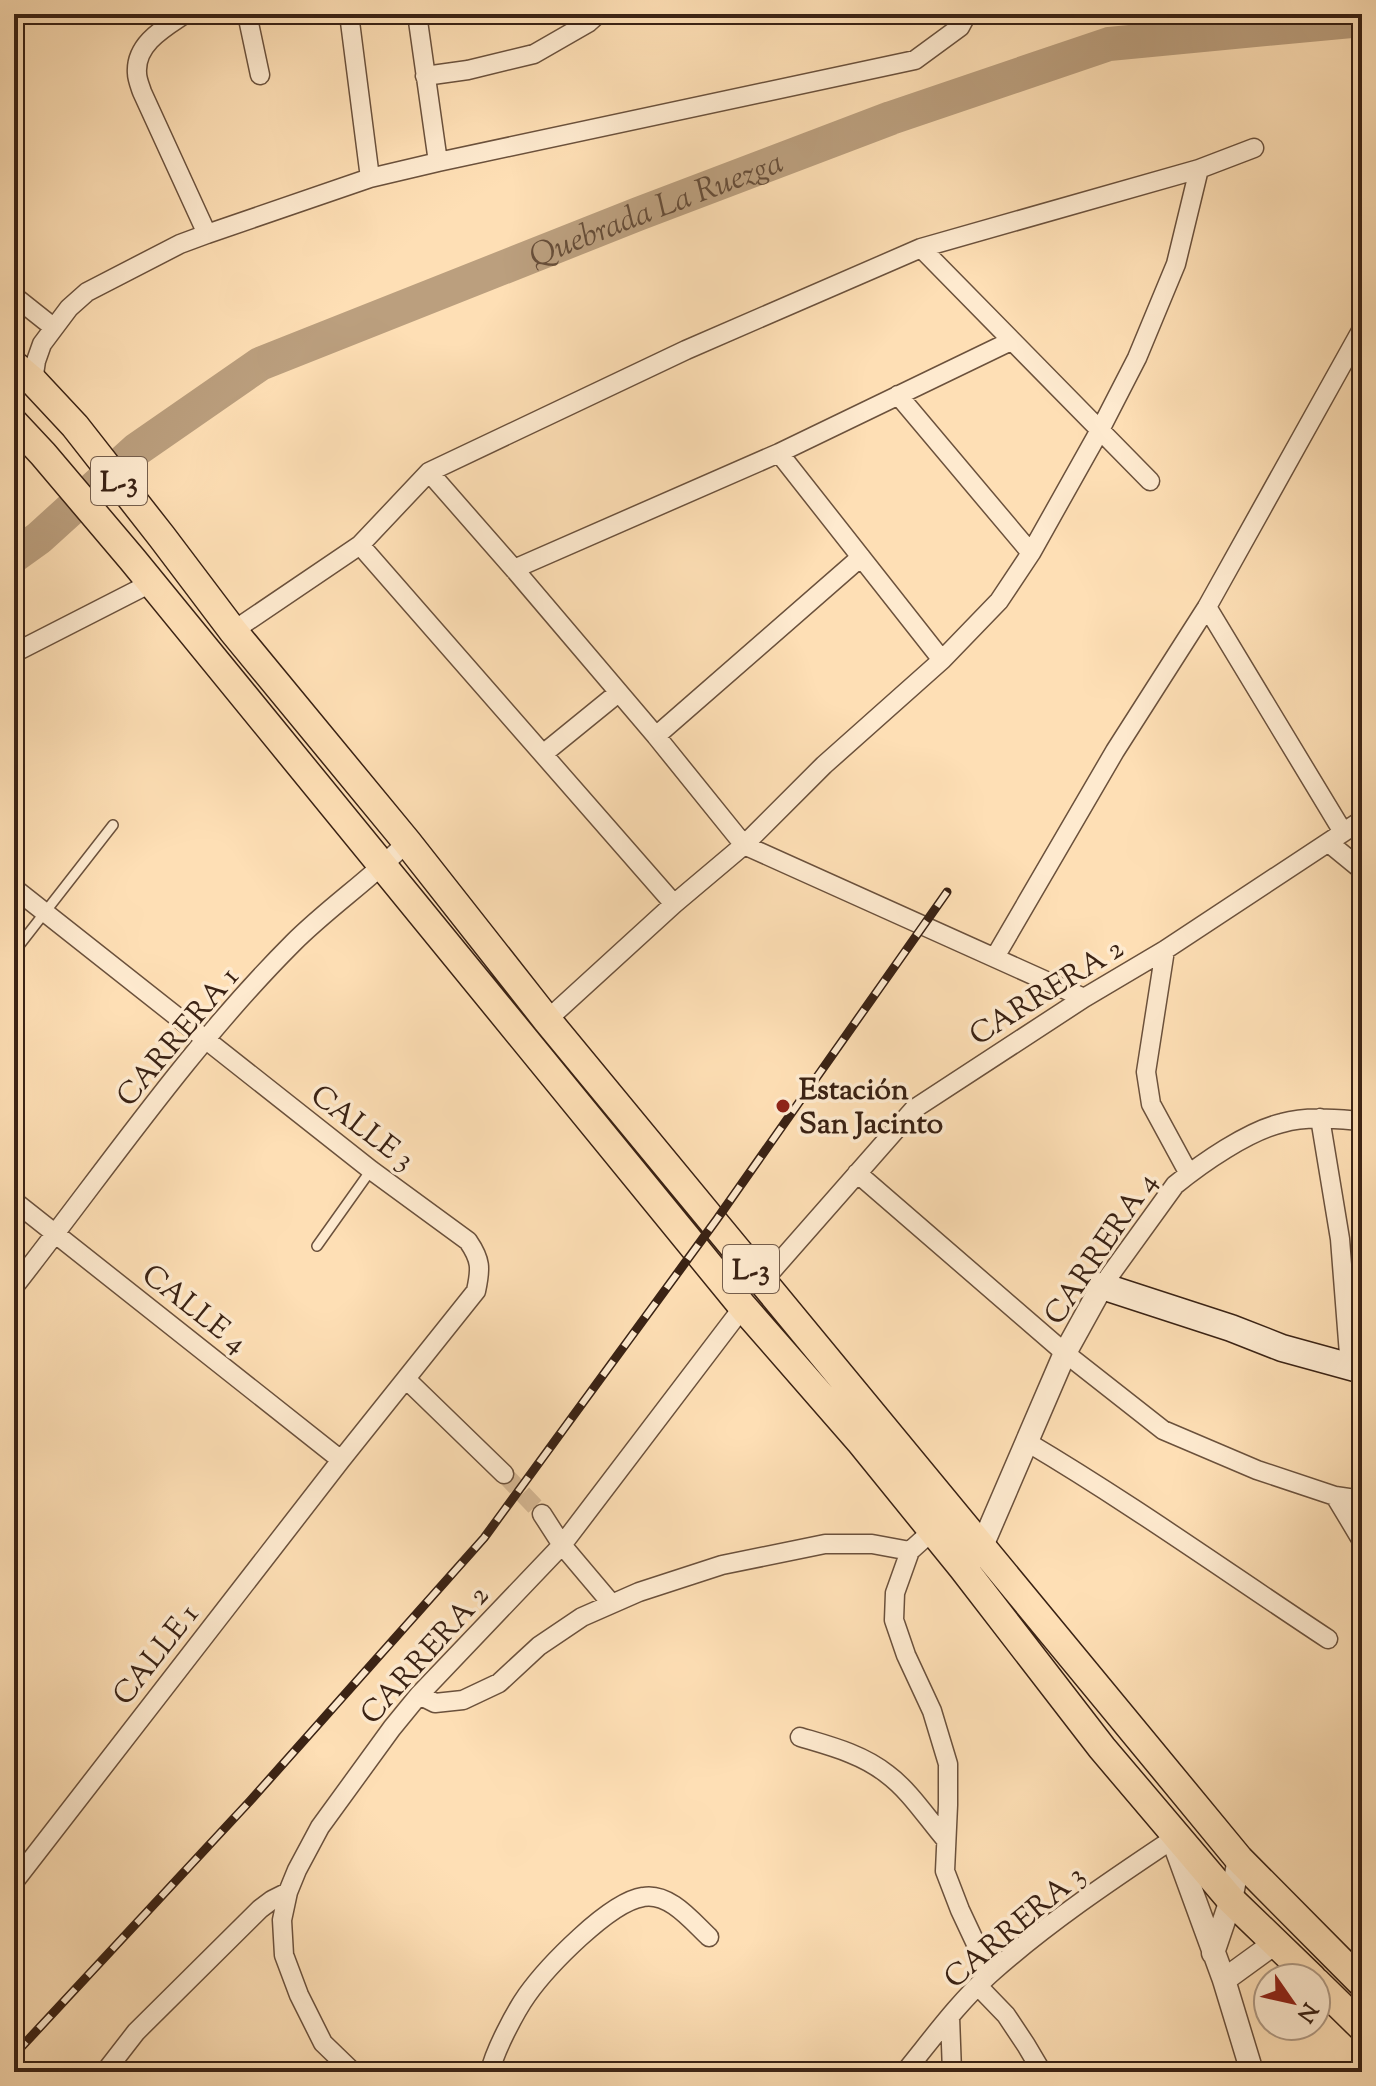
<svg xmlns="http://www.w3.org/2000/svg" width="1376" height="2086" viewBox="0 0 1376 2086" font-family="'Sorts Mill Goudy',serif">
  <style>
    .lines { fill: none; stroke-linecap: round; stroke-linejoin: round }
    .river { stroke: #bb9f7e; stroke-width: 34 }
    .minor-tunnel { stroke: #d7b995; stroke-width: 18; stroke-dasharray: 18 9; stroke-linecap: butt }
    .service-casing { stroke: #6b513c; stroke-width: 12 }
    .minor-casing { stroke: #6b513c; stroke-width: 21 }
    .tertiary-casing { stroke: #6b513c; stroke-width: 25 }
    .secondary-casing { stroke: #3a2214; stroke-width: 29 }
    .primary-casing { stroke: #3a2214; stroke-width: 31 }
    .service { stroke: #feeacf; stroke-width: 9 }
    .minor { stroke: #feeacf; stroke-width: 18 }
    .tertiary { stroke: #feeacf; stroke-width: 22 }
    .secondary { stroke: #feeacf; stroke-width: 26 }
    .primary { stroke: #fedfb5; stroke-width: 28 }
    .rail-casing { stroke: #3a2214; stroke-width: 9 }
    .rail { stroke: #feeacf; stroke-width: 6; stroke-dasharray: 18; stroke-linecap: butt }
    .poi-dot { fill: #8f2418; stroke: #feeacf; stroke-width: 3 }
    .labels { text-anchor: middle; stroke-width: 7; stroke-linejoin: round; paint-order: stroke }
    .shield { fill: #feeacf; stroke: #755e4c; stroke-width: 2 }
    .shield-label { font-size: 28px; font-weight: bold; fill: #3a2214 }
    .street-label { font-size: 30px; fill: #3a2214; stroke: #feeacf }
    .poi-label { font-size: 30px; font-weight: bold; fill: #3a2214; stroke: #feeacf; text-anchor: start }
    .water-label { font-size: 32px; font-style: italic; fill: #674e39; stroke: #feeacf }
  </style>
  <rect width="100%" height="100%" fill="#fedfb5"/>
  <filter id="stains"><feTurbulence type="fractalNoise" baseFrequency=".0025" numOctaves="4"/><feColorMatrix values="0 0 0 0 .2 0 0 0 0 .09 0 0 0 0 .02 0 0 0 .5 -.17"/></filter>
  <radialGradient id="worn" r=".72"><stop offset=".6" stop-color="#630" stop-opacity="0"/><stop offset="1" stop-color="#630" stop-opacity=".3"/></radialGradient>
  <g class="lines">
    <path class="river" id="s1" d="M14,556L39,538L136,450L260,364L638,214L891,118L1109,44L1362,20"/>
    <path class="minor-tunnel" d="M504,1474L542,1514"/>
    <defs>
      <path id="service" d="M14,952L113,825
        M317,1246L371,1170"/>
      <path id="minor" d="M185,14C164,28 135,44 137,73C137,79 140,86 142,92L207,234
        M247,14L260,75
        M349,14L370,178
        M417,14L438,162L915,60L960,27L967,14
        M425,76L468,70L534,54L588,23L598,14
        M1199,169L1254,148
        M921,248L1150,481
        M14,296L53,327
        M33,381L36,361L42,344L69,308L87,292L180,244L207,234L370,178L438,162
        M898,395L1031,553
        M779,453L942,660
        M429,472L514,569L656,736L744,845L1084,998
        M360,545L674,904
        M514,569L779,453L1011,341
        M1207,607L1343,832
        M233,631L360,545L429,472L686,350L921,248L1199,169L1176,264L1137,358L1100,430L1031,553L999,601L942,660L824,765L744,845L674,904L547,1020
        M14,653L151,583
        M656,736L861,557
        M543,754L618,693
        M1329,843L1362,870
        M14,888L371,1170L468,1241C481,1260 481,1268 476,1291L341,1460L14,1882
        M1165,950L1146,1072L1151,1104L1189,1174
        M995,957L1115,751L1207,607L1362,329
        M1320,1118L1340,1239L1350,1367
        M857,1173L1065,1353L1163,1430L1257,1470L1335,1496L1362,1500
        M14,1201L341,1460
        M762,1282L914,1109L1084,998L1165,950L1362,820
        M1102,1286L1175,1185C1202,1163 1248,1131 1282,1123C1308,1116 1335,1119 1362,1121
        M14,1287C105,1171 189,1047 293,943C329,907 371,879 407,842
        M406,1379L504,1474
        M1027,1442C1130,1503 1228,1573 1328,1639
        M1335,1496L1362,1541
        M542,1514L562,1545L611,1603
        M940,1524L910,1551L895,1593L894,1620L906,1655L932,1711L948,1764V1805L945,1871L960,1910L990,1974
        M419,1695L435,1703L463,1700L499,1683L539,1646L582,1617L639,1592L722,1565L825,1544H872L910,1551
        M800,1737C830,1746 862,1754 887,1774C910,1791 927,1818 946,1840
        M978,1986L1006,2015L1026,2045L1042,2072
        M950,2017L952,2072
        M105,2072L136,2032L260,1909L272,1900L288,1892
        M353,2072L323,2043L299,1995L284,1955L282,1920L288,1892L297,1870L320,1827L392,1728L419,1695L562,1545L743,1307
        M490,2072C494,2052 515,2012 527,1995C547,1967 609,1902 643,1897C669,1892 692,1921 709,1937
        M905,2072C932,2039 958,2003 990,1974C1046,1924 1110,1881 1173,1839"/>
      <path id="tertiary" d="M975,1557L982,1546L1065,1353L1102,1286
        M1171,1835L1224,1980L1252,2072
        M1213,1953L1231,1900L1239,1859
        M1224,1980L1275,1943"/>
      <path id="secondary" d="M1102,1286L1231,1328L1282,1348L1362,1370"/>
      <path id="primary" d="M14,365L33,381L75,426L162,537L233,631L407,842L547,1020L1239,1859L1362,1983
        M14,423L43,454L132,559L743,1307L860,1441L963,1568L1102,1748L1231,1900L1312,1978
        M1316,1982L1362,2027"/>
    </defs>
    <use href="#service" class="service-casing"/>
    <use href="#minor" class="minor-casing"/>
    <use href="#tertiary" class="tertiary-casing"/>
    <use href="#secondary" class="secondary-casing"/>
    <use href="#primary" class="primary-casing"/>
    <use href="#service" class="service"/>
    <use href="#minor" class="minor"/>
    <use href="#tertiary" class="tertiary"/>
    <use href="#secondary" class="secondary"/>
    <use href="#primary" class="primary"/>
    <defs>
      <path id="rail" d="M14,2055L250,1801L484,1538L717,1219L947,892"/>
    </defs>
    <use href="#rail" class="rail-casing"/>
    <use href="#rail" class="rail"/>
  </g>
  <circle class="poi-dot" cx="783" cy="1106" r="8"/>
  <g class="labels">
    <g class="shield">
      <rect x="91" y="457" width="56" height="48" rx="6"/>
      <rect x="723" y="1245" width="56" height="48" rx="6"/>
    </g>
    <g class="shield-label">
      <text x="119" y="491">L-3</text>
      <text x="751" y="1279">L-3</text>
    </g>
    <g class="street-label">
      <text transform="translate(1046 991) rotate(-32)" y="10">CARRERA 2</text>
      <text transform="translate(177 1036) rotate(-50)" y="10">CARRERA 1</text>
      <text transform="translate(363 1127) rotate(37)" y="10">CALLE 3</text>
      <text transform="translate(1100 1248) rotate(-56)" y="10">CARRERA 4</text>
      <text transform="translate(195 1308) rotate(38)" y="10">CALLE 4</text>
      <text transform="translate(155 1654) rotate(-52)" y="10">CALLE 1</text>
      <text transform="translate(424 1654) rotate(-48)" y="10">CARRERA 2</text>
      <text transform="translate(1014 1926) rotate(-40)" y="10">CARRERA 3</text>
    </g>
    <g class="poi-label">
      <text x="799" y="1099">Estación<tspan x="799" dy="34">San Jacinto</tspan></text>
    </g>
    <g class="water-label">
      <text dy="11" stroke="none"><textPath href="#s1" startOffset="738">Quebrada La Ruezga</textPath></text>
    </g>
  </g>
  <rect width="1376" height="2086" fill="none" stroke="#fedfb5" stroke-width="48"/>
  <rect x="16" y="16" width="1344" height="2054" fill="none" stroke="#3a2214" stroke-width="4"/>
  <rect x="24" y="24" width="1328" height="2038" fill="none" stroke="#3a2214" stroke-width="2"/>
  <g transform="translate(1292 2002) rotate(124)"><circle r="38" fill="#feeacf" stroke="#b09a84" stroke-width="2"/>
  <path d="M0-6L14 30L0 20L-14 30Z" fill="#8f2418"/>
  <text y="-12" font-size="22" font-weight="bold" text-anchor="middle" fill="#3a2214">N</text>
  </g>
  <rect width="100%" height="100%" filter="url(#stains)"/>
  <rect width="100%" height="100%" fill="url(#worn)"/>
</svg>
